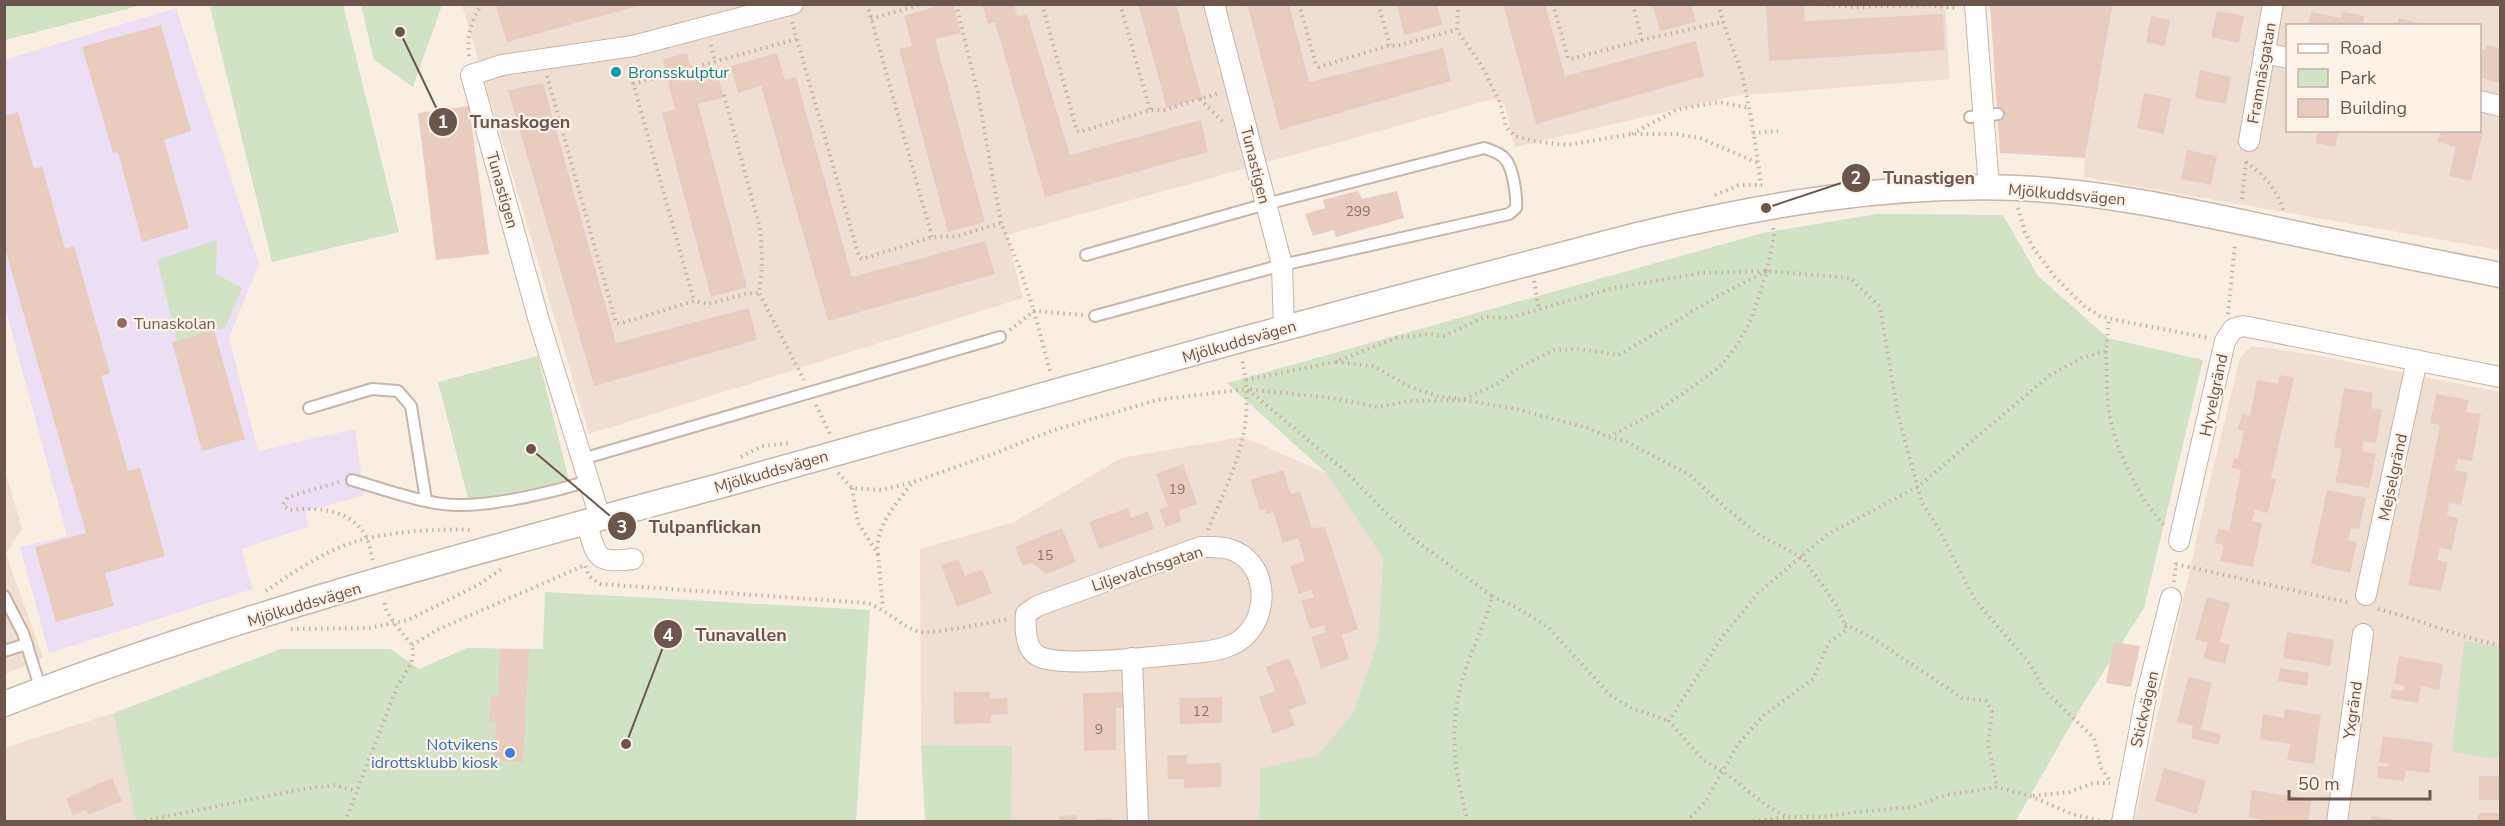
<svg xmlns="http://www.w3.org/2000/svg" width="2505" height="826" viewBox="0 0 2505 826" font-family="'Nunito Sans',sans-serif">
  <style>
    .residential { fill: #efdfd2; fill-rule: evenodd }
    .education { fill: #ebdff4 }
    .green { fill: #d2e3c3 }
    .building { fill: #eaccbe }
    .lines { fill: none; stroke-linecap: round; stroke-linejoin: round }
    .service-casing { stroke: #c7b5ab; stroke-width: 14 }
    .minor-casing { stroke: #c7b5ab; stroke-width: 22 }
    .tertiary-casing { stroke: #c7b5ab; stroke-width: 27 }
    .path { stroke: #ceb0a2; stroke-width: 4; stroke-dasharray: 1.5 4.5; stroke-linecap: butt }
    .service { stroke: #fff; stroke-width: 10 }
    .minor { stroke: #fff; stroke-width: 20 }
    .tertiary { stroke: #fff; stroke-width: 24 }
    .culture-dot { fill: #0f9aa8; stroke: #fcf2e8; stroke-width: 2 }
    .education-dot { fill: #8d6e63; stroke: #fcf2e8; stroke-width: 2 }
    .shop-dot { fill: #3f7fe0; stroke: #fcf2e8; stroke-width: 2 }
    .labels { text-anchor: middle; stroke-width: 4.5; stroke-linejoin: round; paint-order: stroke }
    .number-label { font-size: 14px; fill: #8c7368 }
    .culture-label { font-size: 16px; fill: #0d838f; stroke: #fcf2e8; text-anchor: start }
    .street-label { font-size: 16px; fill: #6c554c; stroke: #fcf2e8 }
    .education-label { font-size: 16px; fill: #785e54; stroke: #fcf2e8; text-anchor: start }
    .shop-label { font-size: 16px; fill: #366cbe; stroke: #fcf2e8; text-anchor: end }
    .leader { fill: none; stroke: #6c554c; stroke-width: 2 }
    .callout-dot { fill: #6c554c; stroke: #fcf2e8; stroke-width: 2 }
    .mark-label { font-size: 18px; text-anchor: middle; font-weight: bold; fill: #fff }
    .callout-label { font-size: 18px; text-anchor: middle; font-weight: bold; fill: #6c554c; stroke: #fcf2e8; stroke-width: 4.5; stroke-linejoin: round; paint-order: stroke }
  </style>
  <rect width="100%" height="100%" fill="#f8eee2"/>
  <path class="residential" d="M1945,4L1950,79L1734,96L1515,147L1504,104L1493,99L1007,235L1023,298L589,434L462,5Z
    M2113,5H2500V250L2084,177L2085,158ZM2288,26H2480V130H2288Z
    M2251,346L2310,354L2500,392V821L2134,822L2205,501L2240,358Z
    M1243,437L1326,473L1383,557L1378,641L1353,713L1317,755L1260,770L1259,821H1011V746L921,745L920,549L1014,522L1121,458Z
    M4,468L22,528L6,554L43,658L5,674Z
    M142,704L171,821H5L4,748Z"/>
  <path class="education" d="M176,8L259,264L229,338L258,451L355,429L364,495L305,512L308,527L241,549L253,589L49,653L20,547L67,536L5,307L4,60Z"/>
  <path class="green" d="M5,4H142V5L5,40Z
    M222,5H343L399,232L272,262L210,7Z
    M361,5H442L413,87L374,60Z
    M1877,214L2003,215L2038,276L2108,338L2203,360L2144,608L2081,707L2015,822L1259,821L1260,769L1317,755L1353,713L1378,641L1383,558L1326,473L1227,383L1763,233Z
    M217,240L216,274L242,288L225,328L177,340L157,260Z
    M538,356L569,480L469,502L438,382Z
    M545,592L870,610L856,821L786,820L785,822L136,821L114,713L281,649H391L419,669L467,648L543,649Z
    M2464,641L2500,647V759L2452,752Z
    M921,745L1012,746L1011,821H925Z"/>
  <path class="building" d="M506,4H641V5L507,42L496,7Z
    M945,4H953L961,33L935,39L985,222L948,232L899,49L912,46L904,16Z
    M982,4H1014L1017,16L1027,14L1070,155L1201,120L1208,152L1045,197L995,22L988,24Z
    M1138,4H1176L1202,98L1167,108Z
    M1247,4H1289L1309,82L1443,48L1451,81L1280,130Z
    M1397,4H1437L1442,25L1404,35Z
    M1503,4H1545L1565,76L1696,41L1704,76L1536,124Z
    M1652,4H1691L1696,22L1660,31Z
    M1766,4H1804L1805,21L1943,14L1945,50L1769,61Z
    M1990,4H2113L2085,158L2000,153Z
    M2217,11L2244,16L2239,43L2211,37Z
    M2311,12L2341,18L2343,12L2364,16L2363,26H2308Z
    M2151,16L2170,20L2165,46L2146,42Z
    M2399,18L2426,25V26H2397Z
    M161,25L191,131L164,140L189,228L142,242L118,152L113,153L82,47Z
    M2487,45L2500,49V83L2480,78V49L2485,50Z
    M687,53L690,66L666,72L663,59Z
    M777,53L785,80L796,77L852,277L985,241L995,274L828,321L761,86L738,93L731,66Z
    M716,68L724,97L698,104L747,287L711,297L662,113L675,110L668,81Z
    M2200,70L2231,77L2226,104L2195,98Z
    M543,83L616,343L749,308L757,340L594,386L508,90Z
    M2144,93L2171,98L2164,134L2137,128Z
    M469,106L489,254L436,260L418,113Z
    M18,112L34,169L42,166L65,249L74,246L110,373L101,376L128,471L140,468L165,556L105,573L114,606L56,622L35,547L86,533L4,245V116Z
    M2318,130H2339L2335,147L2316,143Z
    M2441,130H2474L2483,133L2471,181L2449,176L2456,147L2437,142Z
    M2187,150L2217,156L2211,185L2181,179Z
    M1358,191L1362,199L1397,191L1404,218L1336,237L1334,230L1313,236L1305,214L1325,208L1323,200Z
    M214,330L245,439L202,451L172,342Z
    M2280,375L2294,378L2271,478L2276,479L2268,513L2255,510L2252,521L2262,523L2253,567L2220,561L2224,545L2215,543L2218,529L2229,531L2241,470L2232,468L2234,458L2238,459L2244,431L2238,429L2242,414L2250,416L2257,380L2278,384Z
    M2344,388L2373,393L2371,408L2382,410L2376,443L2363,441L2362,451L2376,454L2369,488L2335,482L2342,449L2334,447Z
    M2436,394L2468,400L2466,412L2481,414L2472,461L2458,459L2455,470L2468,473L2461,505L2449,503L2447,516L2458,518L2452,550L2440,548L2437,560L2448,562L2441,591L2408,585L2440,425L2430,423Z
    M1183,464L1197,504L1178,511L1182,521L1166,527L1159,509L1168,507L1156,474Z
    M1283,470L1291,494L1300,491L1312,528L1325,527L1358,629L1342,635L1349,659L1321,668L1311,637L1326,632L1324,625L1310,629L1301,601L1314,597L1311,590L1299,594L1290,566L1305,561L1298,538L1283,543L1273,512L1266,514L1265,509L1260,510L1250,480Z
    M2327,490L2366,498L2359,529L2351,528L2348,540L2357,542L2350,573L2311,564Z
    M1128,508L1131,518L1148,511L1154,529L1099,549L1089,522Z
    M1062,528L1076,562L1046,574L1032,563L1023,566L1015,547Z
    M958,559L965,576L982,569L992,593L957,607L941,565Z
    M2207,597L2230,603L2220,642L2230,645L2225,664L2203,658L2208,643L2195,639Z
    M2287,632L2334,640L2330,666L2283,658Z
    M2114,642L2140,646L2131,687L2106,683Z
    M500,649H529L523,762L494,760L496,722L489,721L491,696L498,697Z
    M2399,656L2443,664L2439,690L2421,686L2418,703L2390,698L2392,689L2403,691L2404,685L2394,684Z
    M1289,658L1307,703L1289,710L1295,725L1273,734L1259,697L1275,691L1266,667Z
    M2280,668L2309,673L2307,686L2278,681Z
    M2188,677L2212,682L2201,729L2221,734L2218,745L2191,738L2193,726L2177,722Z
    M953,692H990V699L1007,698L1008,714L991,715V723L954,724Z
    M1125,692V708H1116V750L1084,751L1083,693Z
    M1222,697V723L1180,724L1179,698Z
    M2285,709L2321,715L2314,764L2287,760L2290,744L2260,739L2263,714L2284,718Z
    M2383,736L2433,743L2429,773L2406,770L2404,781L2377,778L2378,766L2388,767L2389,764L2379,762Z
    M1167,755H1187V764L1221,763L1222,787L1184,788V779H1168Z
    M2164,768L2206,781L2197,814L2155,801Z
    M2479,776H2500V800H2479Z
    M112,778L122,801L88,815L86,810L73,816L66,798Z
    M2252,790L2312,799L2308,822H2276L2248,817Z
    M2478,813H2500V822H2478Z
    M1077,815V822H1059V816Z
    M2371,816L2395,820V822H2371Z
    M1112,818L1113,822H1094L1095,819Z"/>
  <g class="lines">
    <defs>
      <path id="service" d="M1970,117L1998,114
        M1086,255L1266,204L1484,148C1491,150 1501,153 1506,160C1513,169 1517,196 1516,208L1509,214L1282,265L1095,316
        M309,408L372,389L398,391L411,406L426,500
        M582,459L1000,337
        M352,480C384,489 428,506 461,505C498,505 553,492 589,481
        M4,596L23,633L41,690
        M4,651L27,644"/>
      <path id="minor" d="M1214,4L1282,265L1284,329
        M1975,4L1989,188
        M2264,53L2288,58
        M2480,101L2500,106
        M2249,141L2273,4
        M600,517L539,321L471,75L502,65L633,46L793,4
        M586,521C597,556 593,564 633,559
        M2179,541L2225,341L2233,329L2243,326L2500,377
        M1201,547C1210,547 1220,546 1229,549C1267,560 1271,612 1245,636C1234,647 1217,650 1203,652C1170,655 1062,669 1038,656C1025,649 1025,626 1026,614L1037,606Z
        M2366,595L2417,360
        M1132,658L1138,822
        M2122,822L2146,697L2171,598
        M2337,822L2363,634"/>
      <path id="tertiary" d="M4,704C238,614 482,550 723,485C896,438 1067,387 1240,340C1372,304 1505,270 1637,235C1761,205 1889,183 2018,188C2105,192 2189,211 2274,229C2349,245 2425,260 2500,275"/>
    </defs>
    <use href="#service" class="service-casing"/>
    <use href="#minor" class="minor-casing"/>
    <use href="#tertiary" class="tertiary-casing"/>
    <path class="path" d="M867,4L932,237
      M956,4L978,94L1001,223L1019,266L1034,311L1050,371
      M1042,4L1077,131L1080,132L1150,110H1164L1219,93
      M1120,4L1150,110
      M1299,4L1316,65L1319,67L1390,45L1396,46L1456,30
      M1378,4L1390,45
      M1458,4L1457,30L1482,66L1500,103L1506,127L1515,136L1533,141L1567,145L1631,134H1677L1700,138L1758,163
      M1553,4L1568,58L1571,59L1642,40L1722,22
      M1633,4L1642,40
      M1719,4C1723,29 1735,51 1742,75C1751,111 1756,148 1761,185
      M1815,4L1854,7L1925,5L1957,8
      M871,19L922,4
      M792,22L859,257L862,259L932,237L958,236L1001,223
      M711,45L715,62
      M469,56C467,35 470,23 482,4
      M628,65L694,301
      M547,76L616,323L619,324L694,301L708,304L745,294L759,293
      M633,84L797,39
      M724,95L761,232L762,267L759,293L804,380
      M1200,99L1225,124
      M1753,133L1778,131
      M1632,134L1676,110L1719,102L1750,108
      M2246,162C2263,174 2278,190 2283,210
      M1715,195L1739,185H1762
      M2242,199L2246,162
      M2018,208L2025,232L2034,249L2055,277L2085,307L2100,316L2116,320L2209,338
      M1767,271L1774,236L1773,227
      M1534,281L1539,310
      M2228,314L2235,243
      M1010,330L1034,311L1083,315
      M2106,351C2107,371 2106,391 2109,411C2113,445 2140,501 2165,526
      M1336,362L1373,366L1408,386L1437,396L1456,398
      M1246,380L1335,362L1396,338L1430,334L1444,336L1484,317L1509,318L1613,288L1701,273L1767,271L1850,278L1880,307L1898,415L1922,503L1940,531L1975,600L2030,664L2044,690L2094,738L2101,768L2110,781
      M1464,400L1516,409L1588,428L1608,437L1625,441L1690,475L1720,503L1759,535L1802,557L1837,606L1847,630L1829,642L1813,679L1764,715L1738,744L1705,802L1686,822
      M816,405L830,434
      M741,457L762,446L791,443
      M838,473L852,488L881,490L913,482L993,454L1051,431L1157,400L1247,389
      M339,482L288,497L283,505L289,510C318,507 354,509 367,539C370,545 371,554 373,562
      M852,488L858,523L878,554C874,527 897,503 912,483
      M1208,530C1234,468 1257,428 1242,359
      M878,554L883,608
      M2176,564L2350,603
      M2174,582L2176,563
      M266,591C290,574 325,551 354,542C384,532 440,528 472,530
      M1492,596L1516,607L1548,627L1610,695L1631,708L1669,721
      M2378,609C2419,619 2459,638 2500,645
      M1845,624L1871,637L1962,698L1986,701L1992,712L1988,744L1997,787
      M291,629L369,628L408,620L478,585L503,568
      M412,645L439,629L585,565L589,576L600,584L867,603C886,609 903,628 920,632C934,634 991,622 1008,619
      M2033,796L2070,792L2093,783H2110
      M139,822L302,789L335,785L356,791
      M345,822L397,687L411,664L413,654L412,645L394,623L386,609L384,599
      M1468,822C1452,762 1447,717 1470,657C1478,636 1487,618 1492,596L1416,541L1388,515L1344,470L1247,389L1331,398L1378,407L1410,401L1462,400L1497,384L1520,367L1554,350L1578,349L1619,355L1720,295L1767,271L1751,320L1737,345L1720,367L1658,411L1608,437
      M1747,822L1785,817
      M2105,822L2072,814L2030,796L1997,787L1946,795L1913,807L1856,812L1822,817H1787L1767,806L1724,772L1703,760L1669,721L1720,640L1758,593L1828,534L1919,486L2050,375L2082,358L2106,351L2109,318"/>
    <use href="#service" class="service"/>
    <use href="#minor" class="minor"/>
    <use href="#tertiary" class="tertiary"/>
  </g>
  <circle class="culture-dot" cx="616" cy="72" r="6"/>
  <circle class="education-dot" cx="122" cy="323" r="6"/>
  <circle class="shop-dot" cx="510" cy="753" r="6"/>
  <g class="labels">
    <g class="number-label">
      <text x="1358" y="216">299</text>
      <text x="1177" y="494">19</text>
      <text x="1045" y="560">15</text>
      <text x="1201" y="716">12</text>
      <text x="1099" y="734">9</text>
    </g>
    <g class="culture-label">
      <text x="628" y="78">Bronsskulptur</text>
    </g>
    <g class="street-label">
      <text transform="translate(2261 73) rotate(-80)" y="6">Framnäsgatan</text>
      <text transform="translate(1256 165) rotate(76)" y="6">Tunastigen</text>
      <text transform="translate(503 190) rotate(74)" y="6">Tunastigen</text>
      <text transform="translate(2067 194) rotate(5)" y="6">Mjölkuddsvägen</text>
      <text transform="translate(1239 341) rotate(-16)" y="6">Mjölkuddsvägen</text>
      <text transform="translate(2213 395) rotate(-78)" y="6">Hyvelgränd</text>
      <text transform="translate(771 471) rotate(-16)" y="6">Mjölkuddsvägen</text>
      <text transform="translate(2392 477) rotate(-78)" y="6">Mejselgränd</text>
      <text transform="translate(1147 568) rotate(-18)" y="6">Liljevalchsgatan</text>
      <text transform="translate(304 604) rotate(-17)" y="6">Mjölkuddsvägen</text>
      <text transform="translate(2144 709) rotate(-77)" y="6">Stickvägen</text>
      <text transform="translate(2352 710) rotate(-82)" y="6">Yxgränd</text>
    </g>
    <g class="education-label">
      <text x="134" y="329">Tunaskolan</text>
    </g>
    <g class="shop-label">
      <text x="498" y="750">Notvikens<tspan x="498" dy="18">idrottsklubb kiosk</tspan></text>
    </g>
  </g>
  <path class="leader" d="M400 32L443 122M1766 208L1856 178M531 449L622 526M626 744L668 634"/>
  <g class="callout-dot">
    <circle cx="400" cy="32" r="6"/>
    <circle cx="1766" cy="208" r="6"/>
    <circle cx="531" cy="449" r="6"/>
    <circle cx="626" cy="744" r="6"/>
    <circle cx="443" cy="122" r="15"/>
    <circle cx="1856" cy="178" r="15"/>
    <circle cx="622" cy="526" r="15"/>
    <circle cx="668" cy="634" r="15"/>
  </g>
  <g class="mark-label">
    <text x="443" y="128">1</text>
    <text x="1856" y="184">2</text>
    <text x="622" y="533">3</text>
    <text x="668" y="641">4</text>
  </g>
  <g class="callout-label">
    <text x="520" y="128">Tunaskogen</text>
    <text x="1929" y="184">Tunastigen</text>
    <text x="705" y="533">Tulpanflickan</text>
    <text x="741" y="641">Tunavallen</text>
  </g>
  <rect width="2505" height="826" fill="none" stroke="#6c554c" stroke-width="12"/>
  <rect x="2286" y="24" width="195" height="108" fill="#fcf2e8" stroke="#c2b3aa" stroke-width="1.5"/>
  <rect x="2298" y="44" width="30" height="9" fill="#ffffff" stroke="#c2b3aa" stroke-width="1.5"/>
  <text x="2340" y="54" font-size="18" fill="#6c554c">Road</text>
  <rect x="2298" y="69" width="30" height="18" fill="#d2e3c3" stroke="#c2b3aa" stroke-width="1.5"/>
  <text x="2340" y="84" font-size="18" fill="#6c554c">Park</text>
  <rect x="2298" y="99" width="30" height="18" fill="#eaccbe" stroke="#c2b3aa" stroke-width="1.5"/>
  <text x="2340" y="114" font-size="18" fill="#6c554c">Building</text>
  <path d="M2289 790v9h141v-9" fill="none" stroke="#6c554c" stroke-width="3"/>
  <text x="2298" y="790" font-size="18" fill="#6c554c" stroke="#fcf2e8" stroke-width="4.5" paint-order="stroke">50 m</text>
</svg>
